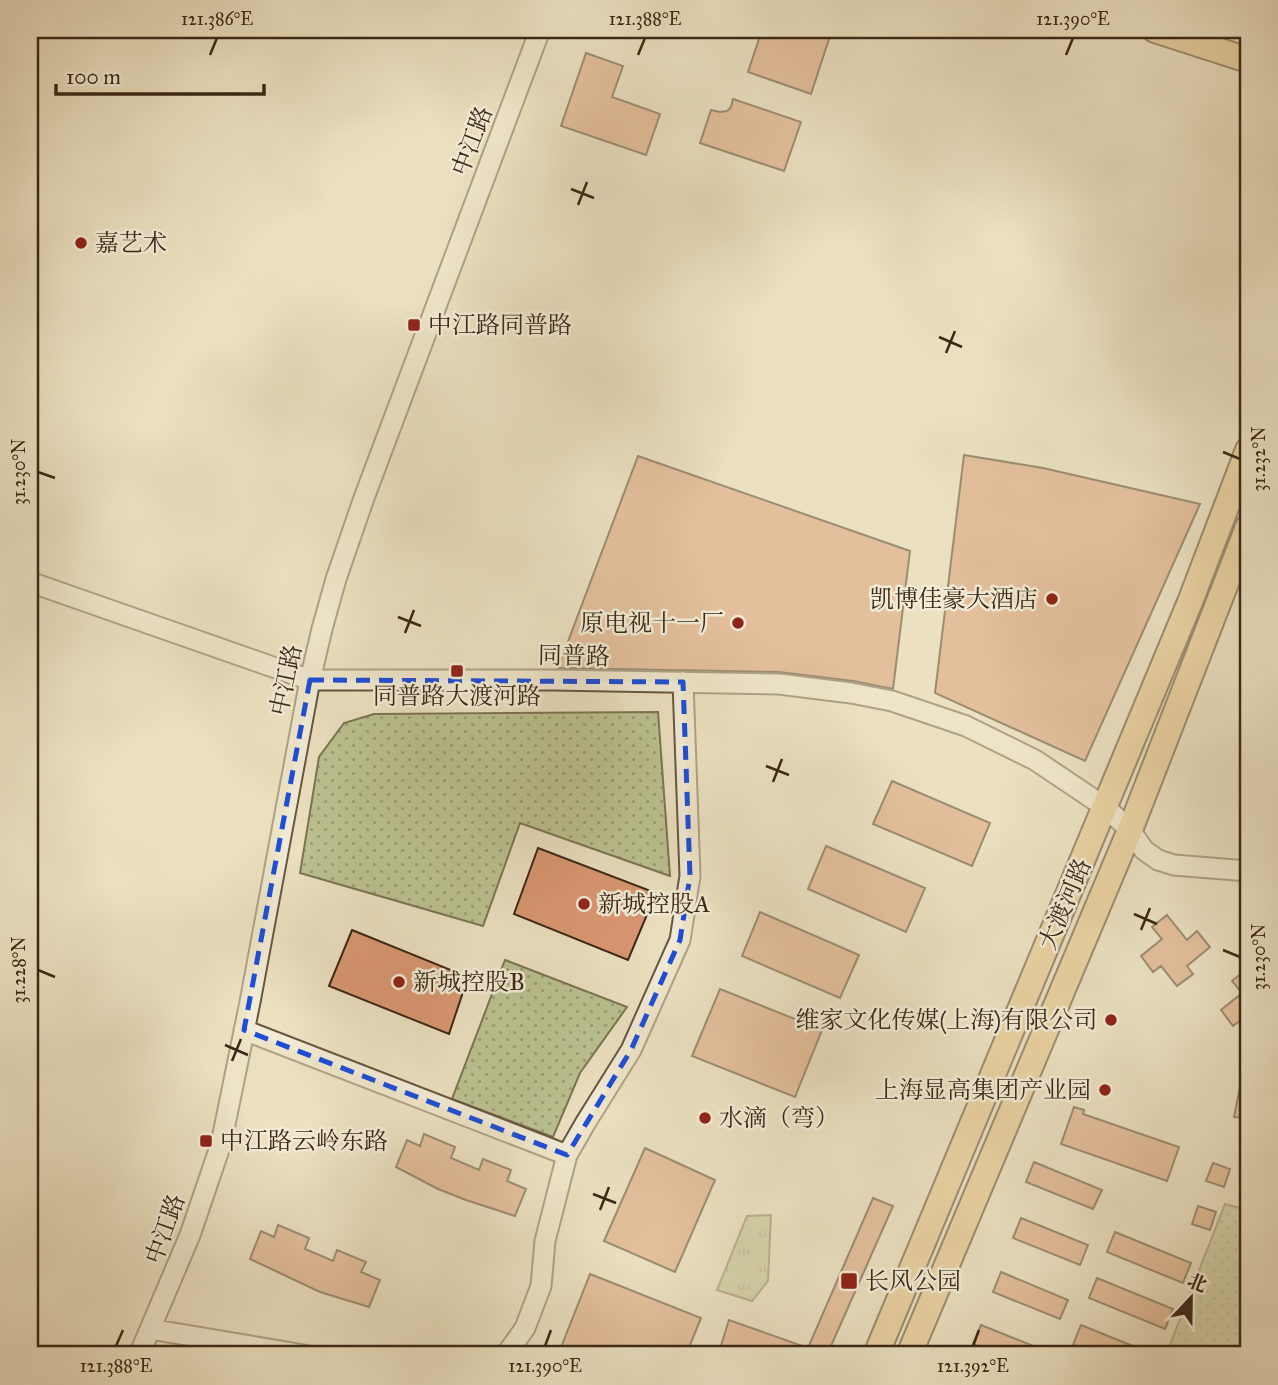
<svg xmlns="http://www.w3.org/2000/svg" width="1278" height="1385" viewBox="0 0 1278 1385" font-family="'IM FELL Great Primer','Noto Serif SC',serif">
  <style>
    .grass { fill: url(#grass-tufts); stroke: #7b7452; stroke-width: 2 }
    .park { fill: url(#park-dots); stroke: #7b7452; stroke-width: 2 }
    .building { fill: #d99772; stroke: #3b2815; stroke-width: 2 }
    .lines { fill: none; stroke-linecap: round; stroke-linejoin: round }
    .minor-casing { stroke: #675640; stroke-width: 23 }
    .major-casing { stroke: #3b2815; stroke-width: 28 }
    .minor { stroke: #f2ebd6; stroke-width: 19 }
    .major { stroke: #e6c080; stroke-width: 24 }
    .marked { fill: none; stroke: #1d4ed8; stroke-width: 5; stroke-dasharray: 14 9; stroke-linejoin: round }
    .ticks { fill: none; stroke: #3b2815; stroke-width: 2.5 }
    .poi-dot { fill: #8f2418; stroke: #f2ebd6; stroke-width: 2.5 }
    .labels { text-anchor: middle; stroke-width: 5; stroke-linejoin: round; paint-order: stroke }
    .street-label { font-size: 24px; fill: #3b2815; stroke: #f2ebd6 }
    .poi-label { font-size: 24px; fill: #3b2815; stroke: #f2ebd6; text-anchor: start }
    .neatline { fill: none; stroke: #3b2815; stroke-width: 2.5 }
    .ticks-label { font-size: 18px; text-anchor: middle; fill: #3b2815 }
  </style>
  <defs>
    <pattern id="grass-tufts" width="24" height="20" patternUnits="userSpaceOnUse" patternTransform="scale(1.75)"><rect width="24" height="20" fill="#bbc190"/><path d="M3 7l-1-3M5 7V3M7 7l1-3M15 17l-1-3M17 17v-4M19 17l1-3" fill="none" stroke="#999d74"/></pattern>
    <pattern id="park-dots" width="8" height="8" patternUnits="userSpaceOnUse" patternTransform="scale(1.75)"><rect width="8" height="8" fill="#bbc190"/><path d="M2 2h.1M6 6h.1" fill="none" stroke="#999d74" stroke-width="1.8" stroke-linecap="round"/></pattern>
  </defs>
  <rect width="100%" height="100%" fill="#ebe0c0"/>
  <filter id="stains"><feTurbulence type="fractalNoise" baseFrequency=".00286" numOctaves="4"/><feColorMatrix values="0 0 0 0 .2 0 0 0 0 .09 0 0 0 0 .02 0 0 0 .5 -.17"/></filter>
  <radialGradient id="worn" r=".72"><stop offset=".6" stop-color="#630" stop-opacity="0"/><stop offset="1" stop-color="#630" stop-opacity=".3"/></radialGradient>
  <path class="grass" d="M771,1215L768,1281L752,1301L717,1290L747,1216Z"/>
  <path class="park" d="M658,712L670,876L520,823L483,926L300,873L319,757L344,723L374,714Z
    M505,960L627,1007L580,1073L553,1137L452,1099Z
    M1225,1204L1248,1210V1355H1166Z"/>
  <path class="building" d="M762,30H832L811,94L748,72Z
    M586,53L623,66L612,97L660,114L646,155L561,126Z
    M733,99L801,122L784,171L700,143L711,110L720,112L727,111L731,107Z
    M964,455L1043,468L1200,504L1085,761L935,693Z
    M638,456L910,551L893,689L853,681L779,672L558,668Z
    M892,781L990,823L972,866L873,824Z
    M826,846L925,888L906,932L808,889Z
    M538,848L656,893L628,960L514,914Z
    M760,912L859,955L840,998L742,956Z
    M1167,915L1187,940L1197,931L1210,947L1187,966L1193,974L1177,986L1161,966L1153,972L1141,956L1162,939L1152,927Z
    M352,930L468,977L449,1034L329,986Z
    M1248,968V1029L1241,1020L1233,1026L1221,1010L1242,993L1232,981Z
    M720,989L822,1030L795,1097L692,1056Z
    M1243,1072H1248V1119L1234,1117Z
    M1074,1107L1084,1110L1083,1114L1179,1147L1167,1181L1061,1144Z
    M424,1134L455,1147L451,1158L479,1170L483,1159L511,1170L507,1181L526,1189L515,1216L466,1200L438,1189L396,1167L407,1140L420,1146Z
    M645,1148L715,1180L675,1272L604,1241Z
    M1034,1162L1102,1190L1093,1209L1026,1182Z
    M1213,1163L1230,1169L1224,1187L1206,1181Z
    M873,1198L893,1206L827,1355H718L729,1320L808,1348Z
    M1198,1206L1216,1212L1210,1230L1192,1224Z
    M1021,1218L1088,1245L1080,1265L1013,1238Z
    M278,1225L309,1238L305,1249L333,1261L337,1250L366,1262L361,1272L380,1280L369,1307L320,1292L250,1259L261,1231L274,1237Z
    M1115,1232L1191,1263L1183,1283L1107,1252Z
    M1001,1272L1068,1300L1060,1319L993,1292Z
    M590,1274L701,1318L686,1355H558Z
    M1097,1278L1173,1309L1165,1329L1089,1298Z
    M981,1325L1056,1355H1000L973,1344Z
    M1081,1325L1155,1355H1099L1073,1345Z"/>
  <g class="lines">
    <defs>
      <path id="minor" d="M30,582L310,680H553L779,684L851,693L892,701L966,726L1035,760L1105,807L1130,830L1144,850L1158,860L1174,865L1248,871
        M244,1030L567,1155
        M150,1329L304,1355
        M139,1355L190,1235L221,1144L250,1002L310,680L322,629L336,579L364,498L540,30
        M506,1355L525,1328L541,1286L545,1241L567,1155L586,1122L631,1050L680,940L690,876L683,682"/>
      <path id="major" d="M1155,30L1248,60
        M876,1355L1190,602L1248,450
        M909,1355L1130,830L1248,527"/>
    </defs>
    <use href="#minor" class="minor-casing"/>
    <use href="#major" class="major-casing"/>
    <use href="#minor" class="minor"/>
    <use href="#major" class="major"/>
  </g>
  <path d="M0 0H1278V1385H0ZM310,680L683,682L690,876L680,940L631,1050L567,1155L244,1030Z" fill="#ebe0c0" fill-opacity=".55" fill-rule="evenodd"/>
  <path class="marked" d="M310,680L683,682L690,876L680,940L631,1050L567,1155L244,1030Z"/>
  <path class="ticks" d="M210,55L217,38M638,55L645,38M1066,55L1073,38M571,189L594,198M578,205L587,182M939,337L962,347M946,353L955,331M1223,452L1240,459M38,472L55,478M398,617L421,626M405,633L414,610M766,766L789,775M773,782L782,759M1134,914L1157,924M1141,930L1150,908M1223,950L1240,957M38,970L55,977M225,1045L248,1055M232,1061L241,1039M593,1194L616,1203M600,1210L609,1187M116,1346L123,1330M545,1346L551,1330M973,1346L979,1330"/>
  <g class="poi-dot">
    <circle cx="81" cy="243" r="7"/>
    <rect x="407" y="318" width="14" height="14" rx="3.5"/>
    <circle cx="1052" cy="599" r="7"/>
    <circle cx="738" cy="623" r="7"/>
    <rect x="450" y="664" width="14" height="14" rx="3.5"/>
    <circle cx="584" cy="904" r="7"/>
    <circle cx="399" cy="982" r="7"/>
    <circle cx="1111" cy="1020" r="7"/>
    <circle cx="1105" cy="1090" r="7"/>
    <circle cx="705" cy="1118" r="7"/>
    <rect x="199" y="1134" width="14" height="14" rx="3.5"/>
    <rect x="840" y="1272" width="18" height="18" rx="3.5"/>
  </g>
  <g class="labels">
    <g class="street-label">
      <text transform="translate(472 141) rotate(-69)" y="8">中江路</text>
      <text transform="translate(574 656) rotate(1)" y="8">同普路</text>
      <text transform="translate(286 680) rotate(-78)" y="8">中江路</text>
      <text transform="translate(1065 904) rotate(-67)" y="8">大渡河路</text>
      <text transform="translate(165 1229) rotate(-70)" y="8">中江路</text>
    </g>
    <g class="poi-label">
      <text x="95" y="251">嘉艺术</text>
      <text x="428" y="333">中江路同普路</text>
      <text x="1038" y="607" text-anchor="end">凯博佳豪大酒店</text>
      <text x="724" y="631" text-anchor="end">原电视十一厂</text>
      <text x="457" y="704" text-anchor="middle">同普路大渡河路</text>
      <text x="598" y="912">新城控股A</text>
      <text x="413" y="990">新城控股B</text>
      <text x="1097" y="1028" text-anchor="end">维家文化传媒(上海)有限公司</text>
      <text x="1091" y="1098" text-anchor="end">上海显高集团产业园</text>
      <text x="719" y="1126">水滴（弯）</text>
      <text x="220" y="1149">中江路云岭东路</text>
      <text x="865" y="1289">长风公园</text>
    </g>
  </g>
  <rect width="1278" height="1385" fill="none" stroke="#ebe0c0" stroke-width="77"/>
  <g transform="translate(1191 1298) rotate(22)" stroke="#f2ebd6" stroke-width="5" paint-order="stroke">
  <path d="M0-5L12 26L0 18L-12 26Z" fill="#3b2815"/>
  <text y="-10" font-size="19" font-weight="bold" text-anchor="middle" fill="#3b2815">北</text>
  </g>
  <path d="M56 84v10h208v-10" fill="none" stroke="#3b2815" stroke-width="3.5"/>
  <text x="66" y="84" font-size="21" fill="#3b2815" stroke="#f2ebd6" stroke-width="5" paint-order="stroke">100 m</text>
  <rect x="38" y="38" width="1202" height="1308" class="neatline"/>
  <g class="ticks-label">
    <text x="217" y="25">121.386°E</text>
    <text x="645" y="25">121.388°E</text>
    <text x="1073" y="25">121.390°E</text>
    <text transform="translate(1259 459) rotate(-90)" y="6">31.232°N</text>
    <text transform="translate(19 472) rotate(-90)" y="6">31.230°N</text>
    <text transform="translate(1259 957) rotate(-90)" y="6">31.230°N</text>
    <text transform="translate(19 970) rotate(-90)" y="6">31.228°N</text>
    <text x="116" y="1372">121.388°E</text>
    <text x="545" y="1372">121.390°E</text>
    <text x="973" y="1372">121.392°E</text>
  </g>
  <rect width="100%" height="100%" filter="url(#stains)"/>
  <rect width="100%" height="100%" fill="url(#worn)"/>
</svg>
